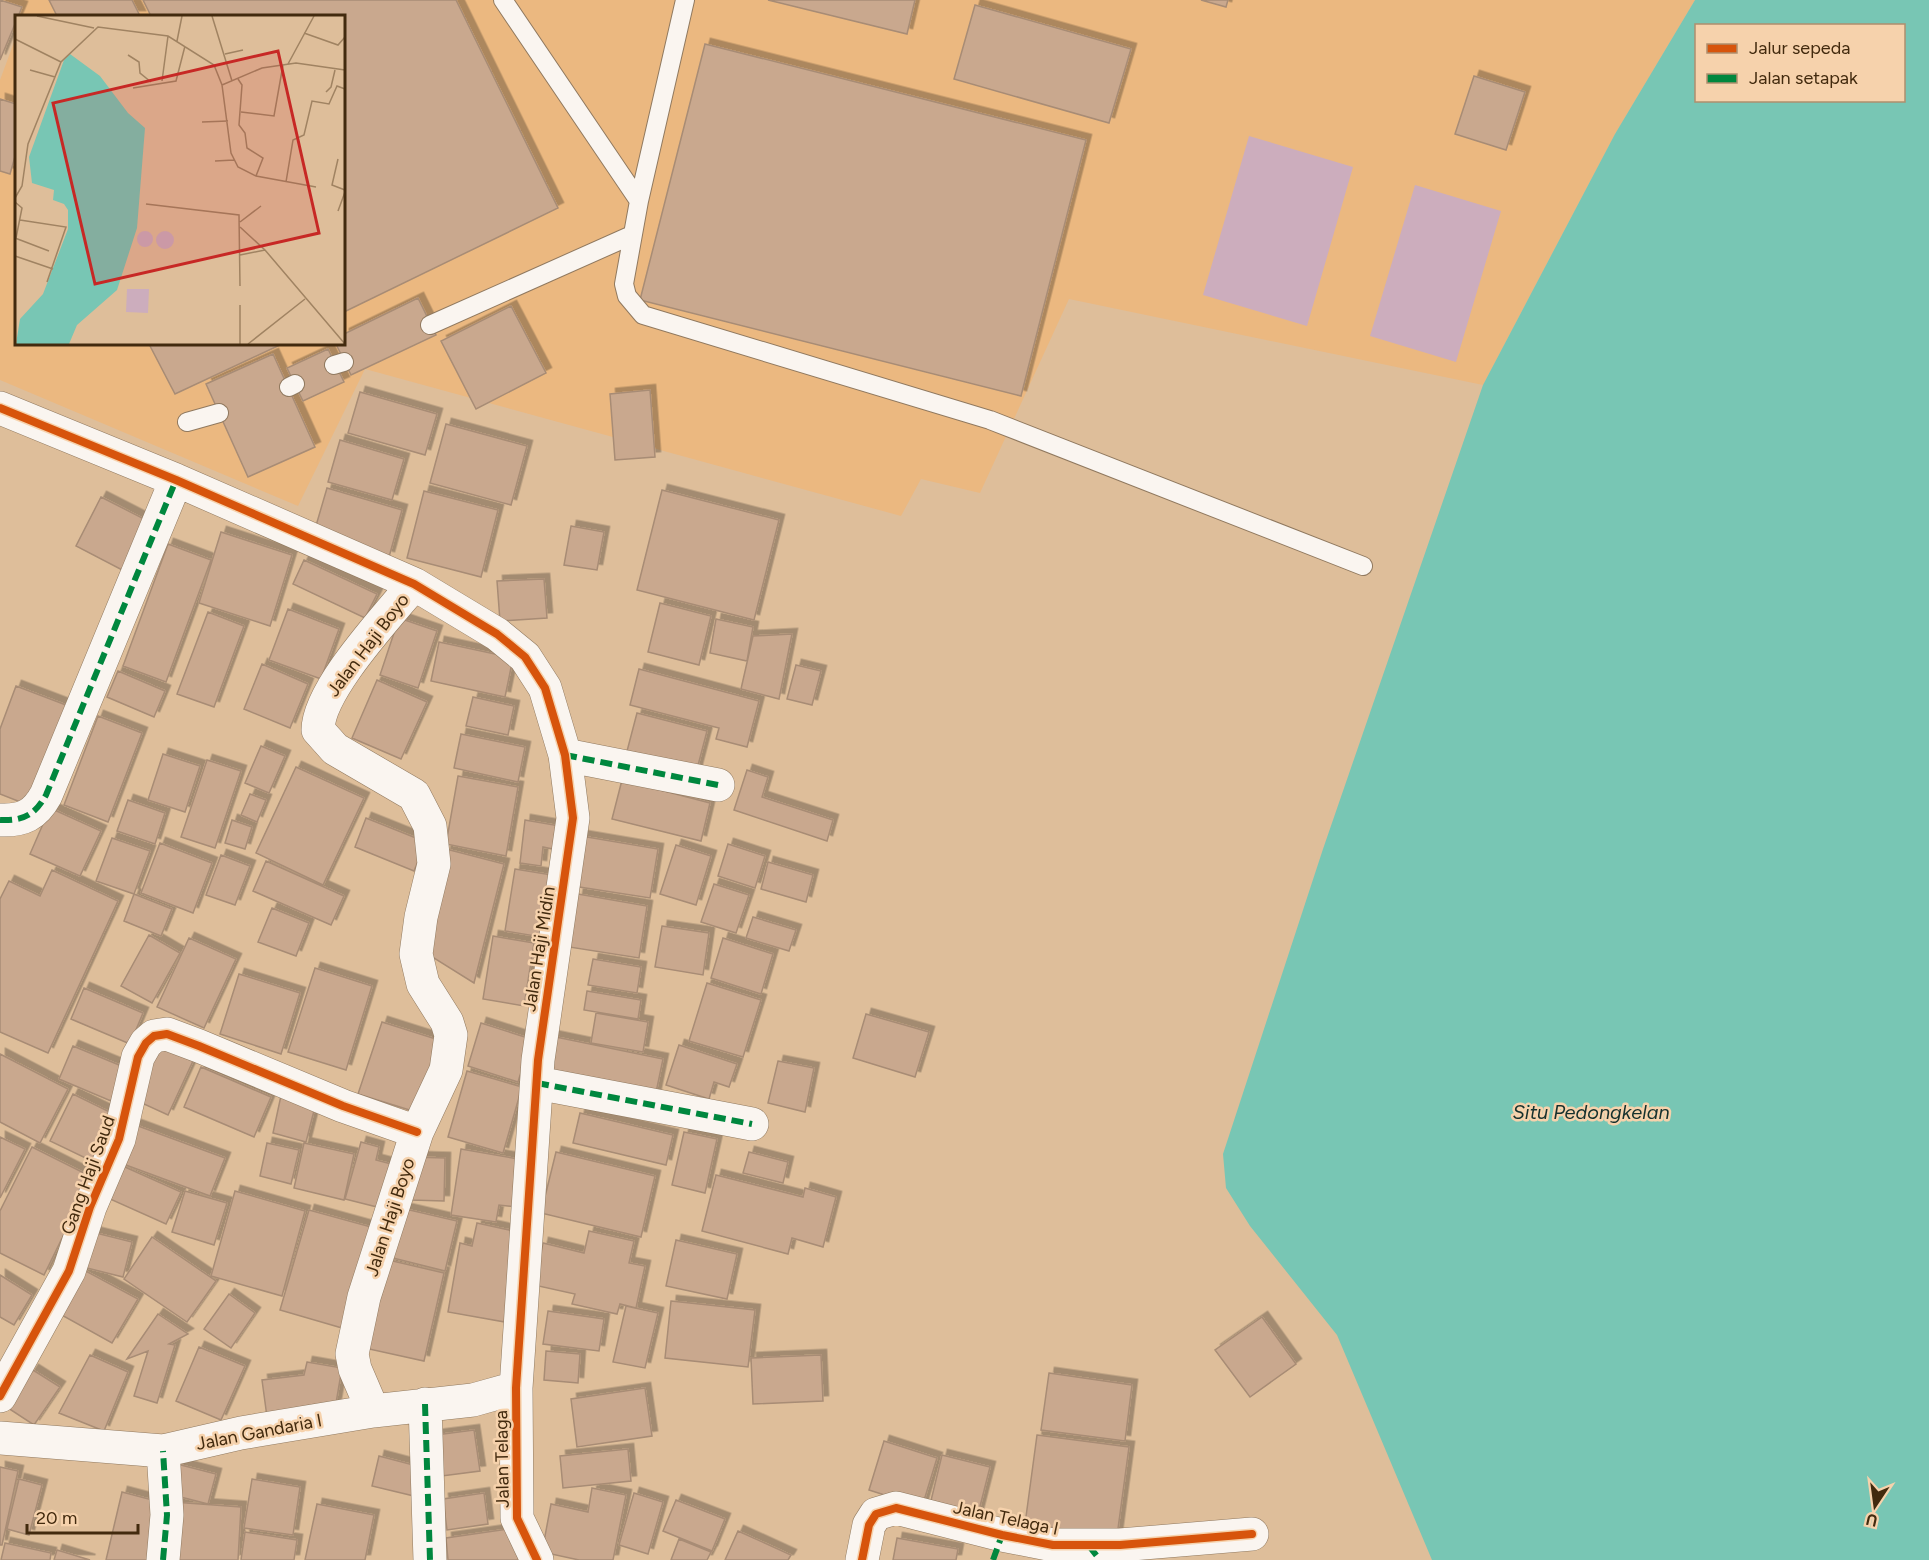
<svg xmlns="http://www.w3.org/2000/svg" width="1929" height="1560" viewBox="0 0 1929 1560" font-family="Figtree,sans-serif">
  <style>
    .built { fill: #ebb880 }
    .green { fill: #ccadbd }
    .water { fill: #78c6b4; fill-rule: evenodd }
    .building { fill: #c9a88e; stroke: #a88c75; stroke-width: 1.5; filter: url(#shadow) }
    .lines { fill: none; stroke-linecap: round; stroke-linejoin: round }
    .service-casing { stroke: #90795f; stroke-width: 20 }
    .minor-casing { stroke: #90795f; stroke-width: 34 }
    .service { stroke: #faf5f0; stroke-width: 18 }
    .minor { stroke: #faf5f0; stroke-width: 33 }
    .quiet { stroke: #00873e; stroke-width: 6; stroke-dasharray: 12 6; stroke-linecap: butt }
    .cycleway-casing { stroke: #f6d2ac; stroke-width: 11 }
    .cycleway { stroke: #d7540c; stroke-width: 8 }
    .labels { text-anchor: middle; stroke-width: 5; stroke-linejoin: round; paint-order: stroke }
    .street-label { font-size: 18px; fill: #422a0e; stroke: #f6d2ac }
    .water-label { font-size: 20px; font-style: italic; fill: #15302d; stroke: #f6d2ac }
    .inset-road { fill: none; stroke: #a08362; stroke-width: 1.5 }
    .view { fill: #c72825; fill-opacity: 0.15; stroke: #c72825; stroke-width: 3 }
    .inset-edge { fill: none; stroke: #422a0e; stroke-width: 3 }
  </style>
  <defs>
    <filter id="shadow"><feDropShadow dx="5.5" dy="-5.5" stdDeviation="0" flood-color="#0004"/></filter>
  </defs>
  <rect width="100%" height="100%" fill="#debe9a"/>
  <path class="built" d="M0,0H1695L1615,134L1483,385L1069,299L980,493L921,479L901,516L365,369L298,506L0,380V80L16,37V344H344V16H16V36L0,6Z"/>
  <path class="green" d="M1249,136L1353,167L1307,326L1203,295Z
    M1415,185L1501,211L1456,362L1370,336Z"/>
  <path class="water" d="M1695,0H1929V1560H1432L1337,1335L1250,1226L1226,1188L1223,1154L1323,849L1483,385L1615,134ZM1696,26H1904V100H1696Z"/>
  <path class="building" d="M0,0L22,7L0,60Z
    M49,0H132L140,16H57Z
    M143,0H456L558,208L344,312V16H151Z
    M768,0H915L907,34Z
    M1201,0H1228L1226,7Z
    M975,5L1131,49L1109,123L954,79Z
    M705,44L1086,140L1021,396L640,300Z
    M1474,76L1525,92L1506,150L1455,134Z
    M0,99L16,104V153L10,174L0,171Z
    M418,298L436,335L351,375L336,344H344V334Z
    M511,306L546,373L476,409L441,341Z
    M149,344H282L175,394Z
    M328,349L344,382L303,401L287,368Z
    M273,354L315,447L248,477L206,384Z
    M650,390L655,457L615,460L610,394Z
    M360,392L437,414L425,455L348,433Z
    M446,424L527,446L511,505L430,483Z
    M340,440L404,459L392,500L328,482Z
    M327,488L402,510L389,557L313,536Z
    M662,490L779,520L754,620L637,590Z
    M424,491L498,510L481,577L407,558Z
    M101,497L152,523L126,572L76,546Z
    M571,526L604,532L597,570L564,565Z
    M221,532L292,555L270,626L199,603Z
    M168,544L211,560L166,682L123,666Z
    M304,560L377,594L365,618L293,584Z
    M544,579L547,618L500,621L497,581Z
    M660,603L711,616L699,665L648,652Z
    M288,609L339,629L321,679L269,660Z
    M208,612L244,626L214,707L177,694Z
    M399,618L437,631L418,688L380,675Z
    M716,619L753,627L747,661L710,653Z
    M792,634L779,699L741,689L753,636Z
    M439,642L513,658L505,697L431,681Z
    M262,664L308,684L290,728L244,709Z
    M796,665L821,671L812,705L787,699Z
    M639,669L759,701L747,747L716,739L719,728L630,705Z
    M118,671L165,691L154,717L107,697Z
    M377,680L427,702L401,759L352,738Z
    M16,686L66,705L28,805L0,794V729Z
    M473,697L514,706L508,735L466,726Z
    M637,713L707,731L696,773L626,755Z
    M98,716L142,733L108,822L64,805Z
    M461,734L525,747L518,782L454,768Z
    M261,746L285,756L269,793L245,783Z
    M163,754L200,766L185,812L148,800Z
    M207,760L241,771L215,848L181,837Z
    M296,767L364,798L323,885L256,853Z
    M747,770L768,777L762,797L833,820L827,841L734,810Z
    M458,776L518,787L506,856L446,844Z
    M622,780L710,803L701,841L612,819Z
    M250,794L266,800L257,822L241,815Z
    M128,800L165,813L155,844L117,831Z
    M50,808L101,831L80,876L30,854Z
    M366,818L426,842L414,871L355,847Z
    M232,820L252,827L245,849L225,843Z
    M525,820L560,826L557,850L543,847L541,866L520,863Z
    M581,836L658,849L650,898L573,886Z
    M112,838L150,851L134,894L96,881Z
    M160,843L212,863L193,913L141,893Z
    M728,844L765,856L755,888L718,876Z
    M676,845L711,856L696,905L660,894Z
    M446,849L504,864L474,983L429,955Z
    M221,855L250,866L235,905L206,895Z
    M266,861L344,896L331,925L253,891Z
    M768,862L813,875L806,902L761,889Z
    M515,869L552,875L541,937L505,931Z
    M52,870L118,901L48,1053L0,1032V899L9,881L40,896Z
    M714,884L749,895L736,933L701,922Z
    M134,894L172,909L161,936L124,921Z
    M578,894L647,906L639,958L569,947Z
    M272,908L309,923L296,956L258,942Z
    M753,917L796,930L789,951L746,938Z
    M662,926L709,933L703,975L655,967Z
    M149,935L180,953L152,1003L121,986Z
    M493,936L534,943L524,1006L483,999Z
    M189,938L236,959L204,1028L157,1007Z
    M723,938L773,954L761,994L711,978Z
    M593,959L641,967L637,993L588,985Z
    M315,968L372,986L346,1070L288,1052Z
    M239,974L300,993L281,1054L220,1034Z
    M707,983L761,1000L743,1057L689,1041Z
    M84,988L143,1013L130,1044L71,1019Z
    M587,991L641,1000L638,1019L584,1010Z
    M596,1013L648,1022L643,1052L591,1043Z
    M866,1014L929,1032L915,1077L853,1058Z
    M382,1022L439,1040L416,1112L358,1094Z
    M481,1023L531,1039L518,1082L468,1066Z
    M551,1036L663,1059L654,1102L543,1079Z
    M157,1045L193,1061L168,1115L133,1099Z
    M679,1045L737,1064L729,1087L714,1082L709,1099L666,1085Z
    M73,1046L124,1067L111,1101L59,1079Z
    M0,1054L68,1089L40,1143L0,1122Z
    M778,1061L814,1068L805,1112L768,1103Z
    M201,1067L271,1097L254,1137L184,1107Z
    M467,1071L522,1087L503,1153L448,1137Z
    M282,1091L317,1099L306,1142L273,1133Z
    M73,1094L120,1117L98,1164L50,1141Z
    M580,1113L673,1135L666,1165L573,1143Z
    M130,1123L225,1158L210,1196L115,1161Z
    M684,1132L717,1139L705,1193L672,1185Z
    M0,1137L25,1149L0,1198Z
    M361,1142L379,1147L376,1160L395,1165L385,1209L345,1199Z
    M267,1143L299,1150L291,1184L260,1176Z
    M304,1143L354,1154L344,1200L294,1188Z
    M32,1147L92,1177L44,1275L0,1253V1211Z
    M461,1149L524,1160L517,1207L499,1205L496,1222L451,1215Z
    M556,1152L655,1176L641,1237L541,1213Z
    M749,1152L788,1162L783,1183L743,1173Z
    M412,1157L445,1158L444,1201L410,1200Z
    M116,1163L181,1192L166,1224L101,1195Z
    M716,1175L803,1197L805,1188L836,1197L823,1247L792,1238L788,1254L702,1231Z
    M185,1191L227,1203L214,1245L172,1232Z
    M235,1191L305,1211L282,1296L211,1276Z
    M401,1208L457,1221L445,1271L389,1257Z
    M309,1210L371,1227L342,1328L280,1310Z
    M477,1223L514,1231L505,1322L448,1312L460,1243L472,1246Z
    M589,1231L634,1241L629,1263L645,1266L636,1308L620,1304L617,1314L572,1304L575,1294L534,1285L543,1243L584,1253Z
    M92,1232L132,1242L123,1277L83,1267Z
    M152,1237L216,1281L187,1322L124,1279Z
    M676,1240L737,1254L727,1299L666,1286Z
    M380,1258L444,1273L424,1361L360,1347Z
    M82,1269L138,1299L112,1343L58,1313Z
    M0,1275L32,1295L14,1325L0,1317Z
    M229,1294L255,1313L231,1348L204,1329Z
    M671,1301L755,1310L748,1367L665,1358Z
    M626,1306L658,1313L645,1368L613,1362Z
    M548,1311L604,1319L599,1351L543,1344Z
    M158,1314L188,1334L169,1344L175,1345L157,1403L134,1396L148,1351L127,1359Z
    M1262,1317L1296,1364L1250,1397L1215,1350Z
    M199,1347L245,1366L221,1420L176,1401Z
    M546,1351L580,1354L578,1383L544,1380Z
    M90,1355L128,1372L104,1431L59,1413Z
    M821,1355L823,1401L753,1404L751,1358Z
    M307,1362L342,1368L335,1409L267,1417L262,1380L304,1375Z
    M33,1370L60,1387L34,1425L8,1408Z
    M1049,1373L1132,1385L1125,1441L1041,1430Z
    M645,1388L652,1436L577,1447L571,1399Z
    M474,1430L480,1471L434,1477L428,1436Z
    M1037,1435L1129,1447L1117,1536L1025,1524Z
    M884,1441L937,1458L922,1507L869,1490Z
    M628,1449L631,1481L563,1488L560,1456Z
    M942,1455L990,1467L975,1526L928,1513Z
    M379,1456L421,1467L414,1496L372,1486Z
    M177,1464L216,1474L208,1504L169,1494Z
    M0,1467L18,1471L2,1545H0Z
    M19,1479L42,1485L29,1535L7,1529Z
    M252,1479L300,1487L293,1535L244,1528Z
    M592,1488L626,1495L613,1560H579L542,1552L551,1504L588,1512Z
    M122,1492L164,1503L150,1560H106Z
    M484,1493L488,1524L447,1530L443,1499Z
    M634,1493L663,1502L648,1554L619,1545Z
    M676,1500L725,1519L712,1551L663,1531Z
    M173,1502L241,1507L238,1560H169Z
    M317,1504L374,1515L365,1560H305Z
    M508,1529L519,1560H448L446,1538Z
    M738,1531L791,1555L788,1560H725Z
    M245,1532L297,1540L294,1560H241Z
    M897,1538L958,1549L956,1560H893Z
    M679,1539L711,1552L707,1560H671Z
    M5,1543L51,1553L50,1560H1Z
    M57,1550L90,1560H54Z"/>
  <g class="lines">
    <defs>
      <path id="service" d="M503,0L639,201
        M685,0L639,201L624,284L627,296L643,315L990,420L1363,566
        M430,325L632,235
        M334,365L344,362
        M289,387L295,384
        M187,422L219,413"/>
      <path id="minor" d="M0,408L176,480L414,584L497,634L525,657L545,688L565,755L573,818L538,1060L516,1388L517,1518L537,1560
        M565,755L718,785
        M0,820C23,821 35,815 46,795L176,480
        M537,1083L752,1124
        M0,1396L69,1271L90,1207L119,1139L138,1057L146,1043L154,1036L167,1034L199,1046L343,1106L417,1132
        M425,1404L430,1560
        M373,1411L355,1369L352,1354L364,1297L417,1132L446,1070L451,1035L447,1022L423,984L416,954L421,917L434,864L430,826L414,795L335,749L318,730C318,690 387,617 414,584
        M0,1438L163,1451L241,1433L373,1411L473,1400L516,1388
        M163,1560L167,1515L163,1451
        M862,1560L869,1525L876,1514L896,1508L1002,1535L1053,1545H1120L1252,1534"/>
    </defs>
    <use href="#service" class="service-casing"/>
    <use href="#minor" class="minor-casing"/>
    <use href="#service" class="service"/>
    <use href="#minor" class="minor"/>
    <path class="quiet" d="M565,755L718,785
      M0,820C23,821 35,815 46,795L176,480
      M537,1083L752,1124
      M425,1404L430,1560
      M1089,1546L1100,1560
      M163,1560L167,1515L163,1451
      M993,1560L1002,1535"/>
    <defs>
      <path id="cycleway" d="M0,408L176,480L414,584L497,634L525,657L545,688L565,755L573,818L538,1060L516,1388L517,1518L537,1560
        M0,1396L69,1271L90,1207L119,1139L138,1057L146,1043L154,1036L167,1034L199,1046L343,1106L417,1132
        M862,1560L869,1525L876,1514L896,1508L1002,1535L1053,1545H1120L1252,1534"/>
    </defs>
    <use href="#cycleway" class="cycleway-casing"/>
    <use href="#cycleway" class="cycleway"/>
  </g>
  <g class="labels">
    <g class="street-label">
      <text transform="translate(368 645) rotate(-53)" y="6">Jalan Haji Boyo</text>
      <text transform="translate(539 949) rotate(-81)" y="6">Jalan Haji Midin</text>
      <text transform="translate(88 1175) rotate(-70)" y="6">Gang Haji Saud</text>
      <text transform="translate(390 1217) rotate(-72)" y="6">Jalan Haji Boyo</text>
      <text transform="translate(259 1432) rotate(-11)" y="6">Jalan Gandaria I</text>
      <text transform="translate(502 1459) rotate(-91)" y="6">Jalan Telaga</text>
      <text transform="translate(1006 1518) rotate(12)" y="6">Jalan Telaga I</text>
    </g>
    <g class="water-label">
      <text x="1591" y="1119">Situ Pedongkelan</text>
    </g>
  </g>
  <g transform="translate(15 15)">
    <rect width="330" height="330" fill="#debe9a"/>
    <path d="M141 225a9 9 0 1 1 18 0a9 9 0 1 1-18 0ZM122 224a8 8 0 1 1 16 0a8 8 0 1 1-16 0ZM112,274H134L133,298L111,297Z" fill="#ccadbd"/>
    <path d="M55,39L85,61L113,98L130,113L122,213L102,275L62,310L54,329H1L5,304L28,279L53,214V195L49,189L38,185L39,175L17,168L14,142L49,45Z" fill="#78c6b4"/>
    <path class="inset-road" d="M22,1L79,13M197,1L217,66M289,18L323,30L330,22M0,24L46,47M162,26L167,1M210,39L228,35M113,40L124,47L125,58L136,67M273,49L299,1M15,55L40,62M223,64L227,70L224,110L230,118L232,133L248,143L241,161M147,66L153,21M207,70L247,53L281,48L330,55M118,73L161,66L170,31M311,77L316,72L320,55M226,97L259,101L268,50M187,107L213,106M323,144L317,170L330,175M200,146L219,145M271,167L278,125L289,120L297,86L314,89L322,71L330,74M0,183L7,171L13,129L46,47L83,12L153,21L199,50L207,70L216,138L223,152L241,161L301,172M0,187L7,193L1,223M131,189L224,200L225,271M323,196L330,177M5,205L51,212L32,267M225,207L246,191M225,212L250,235L330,329M0,223L34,236M225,240L250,235M0,241L38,254M225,329V290M233,329L290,284"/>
    <path class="view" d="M263,36L304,218L80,269L38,88Z"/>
    <rect width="330" height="330" class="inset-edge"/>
  </g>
  <rect x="1695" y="24" width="210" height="78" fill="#f6d2ac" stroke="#ae8f6d" stroke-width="1.5"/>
  <rect x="1707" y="44" width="30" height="9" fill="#d7540c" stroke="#ae8f6d" stroke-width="1.5"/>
  <text x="1749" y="54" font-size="18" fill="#422a0e">Jalur sepeda</text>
  <rect x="1707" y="74" width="30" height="9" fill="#00873e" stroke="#ae8f6d" stroke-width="1.5"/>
  <text x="1749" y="84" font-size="18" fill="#422a0e">Jalan setapak</text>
  <g transform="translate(1875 1506) rotate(193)" stroke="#f6d2ac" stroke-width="4.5" paint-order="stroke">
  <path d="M0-4.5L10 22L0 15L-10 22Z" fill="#422a0e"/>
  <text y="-9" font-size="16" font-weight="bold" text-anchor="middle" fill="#422a0e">U</text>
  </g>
  <path d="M27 1524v9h111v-9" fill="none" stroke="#422a0e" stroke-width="3"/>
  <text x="36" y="1524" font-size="18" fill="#422a0e" stroke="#f6d2ac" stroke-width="4.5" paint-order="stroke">20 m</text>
</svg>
